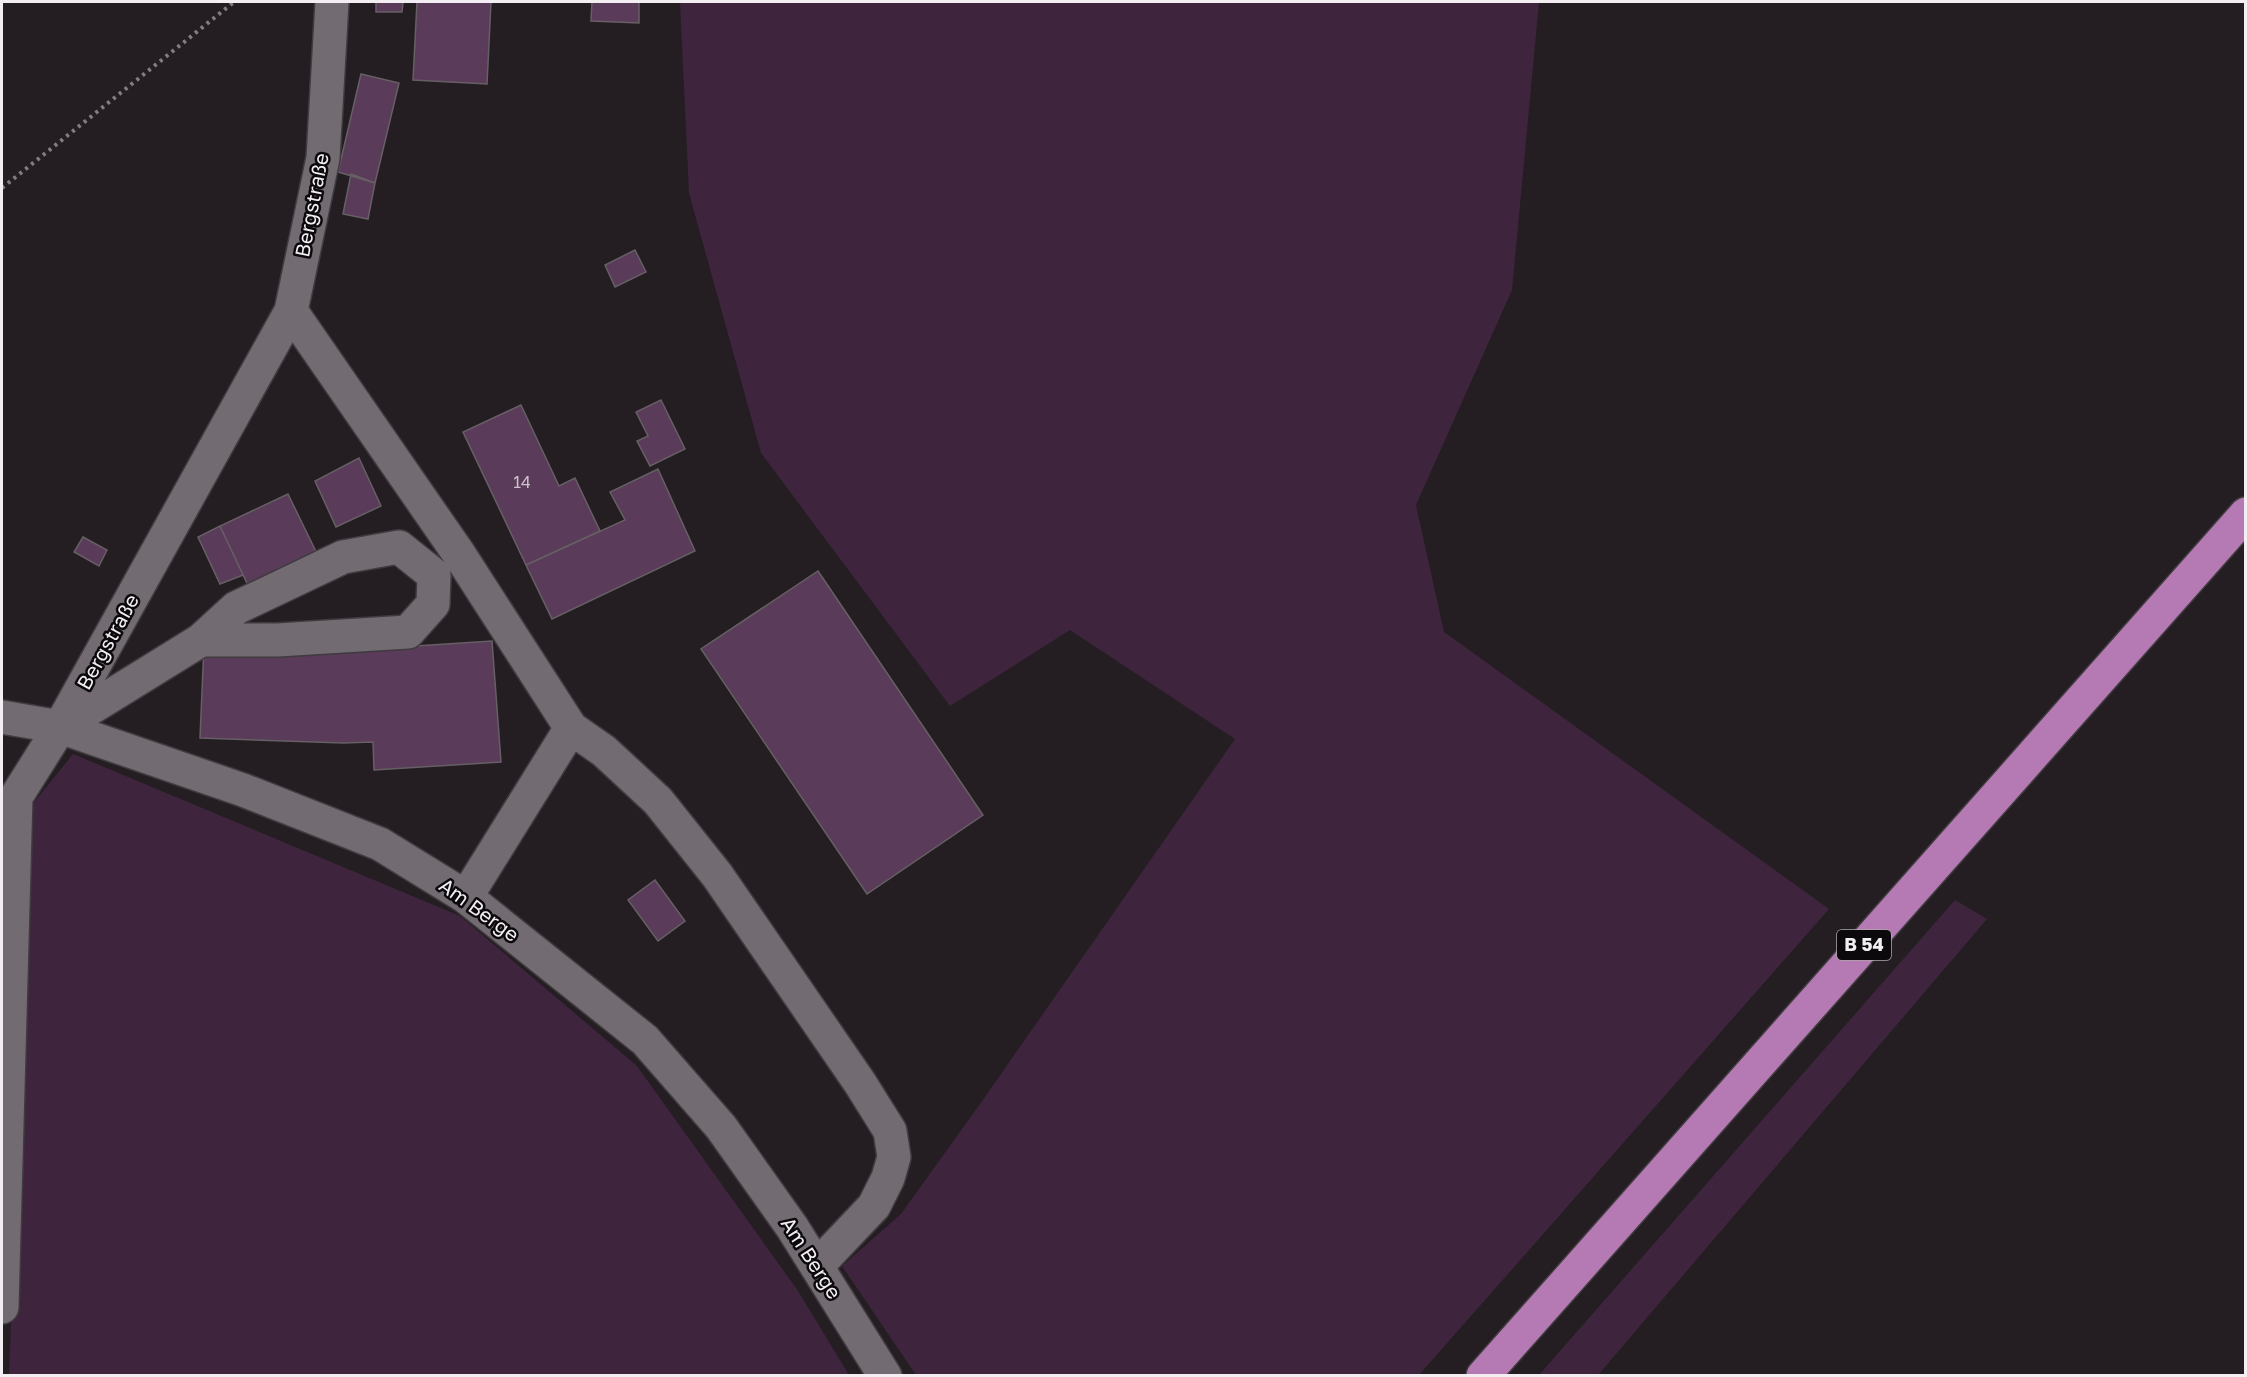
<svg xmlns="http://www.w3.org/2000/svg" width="2247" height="1377" viewBox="0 0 2247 1377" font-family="'Golos Text',sans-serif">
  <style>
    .green { fill: #3e253d }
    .building { fill: #5a3b59; stroke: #666065; stroke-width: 1.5 }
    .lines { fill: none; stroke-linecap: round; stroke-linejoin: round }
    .minor-casing { stroke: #3f3b3f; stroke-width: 36 }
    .highway-casing { stroke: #3f3b3f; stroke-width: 36 }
    .path { stroke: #827d82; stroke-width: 4; stroke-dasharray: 3 4.5; stroke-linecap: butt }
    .minor { stroke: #726b71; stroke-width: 33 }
    .highway { stroke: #b57ab3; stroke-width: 33 }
    .labels { text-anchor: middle; stroke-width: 5; stroke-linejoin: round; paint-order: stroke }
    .number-label { font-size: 16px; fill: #ccc1cc }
    .shield { fill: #0b090b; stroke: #ada9ad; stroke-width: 1.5 }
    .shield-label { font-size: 18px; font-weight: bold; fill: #f2eef2 }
    .street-label { font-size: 20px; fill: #f2eef2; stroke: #0b090b }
  </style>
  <rect width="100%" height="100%" fill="#241e23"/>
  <path class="green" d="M680,2H1539L1512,290L1416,505L1444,632L1829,909L1419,1375H916L842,1266L901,1214L980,1104L1235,739L1070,630L950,706L761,453L689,193Z
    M73,754L460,916L637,1066L798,1291L849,1375L9,1376L31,806Z
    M1955,900L1987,919L1598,1375H1539Z"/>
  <path class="building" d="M376,2H403L402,12H376Z
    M417,2H491L487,84L413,80Z
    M592,2H639V23L591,21Z
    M361,74L399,83L375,183L338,172Z
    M351,174L375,183L368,219L343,214Z
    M635,250L646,272L615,287L605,265Z
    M661,400L685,449L650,466L637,441L648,436L636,412Z
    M521,405L559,486L575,478L600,531L526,565L463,432Z
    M359,458L381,506L336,527L315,481Z
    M658,469L695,551L552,619L526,565L625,520L610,492Z
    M288,494L321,562L253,596L220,526Z
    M220,526L243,575L220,584L198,537Z
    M83,537L107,550L99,566L74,552Z
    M818,571L983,815L867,894L701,649Z
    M492,641L501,762L374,770L373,742L343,743L200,738L204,645L369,649Z
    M655,880L685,921L658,941L628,900Z"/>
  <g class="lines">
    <defs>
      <path id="minor" d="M291,311L459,554L571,728L604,751L658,801L717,875L860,1083L890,1131L894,1157L888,1178L874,1206L817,1266
        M2,717L60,727L243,790L380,844L466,897L645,1040L721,1127L792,1227L885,1376
        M62,726L201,640H278L408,632L433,604L434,575L399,547L343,557L236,608L201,640
        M466,897L571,728
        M2,1307L16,797L60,727L291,311L323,158L332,2"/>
      <path id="highway" d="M1483,1376L2246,514"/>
    </defs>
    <use href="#minor" class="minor-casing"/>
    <use href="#highway" class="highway-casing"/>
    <path class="path" d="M2,188L234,2"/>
    <use href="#minor" class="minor"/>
    <use href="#highway" class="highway"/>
  </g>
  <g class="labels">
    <g class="number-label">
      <text x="522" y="488">14</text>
    </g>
    <rect class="shield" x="1837" y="930" width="54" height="30" rx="4.5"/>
    <g class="shield-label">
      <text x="1864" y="951">B 54</text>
    </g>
    <g class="street-label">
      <text transform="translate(312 205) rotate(-79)" y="7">Bergstraße</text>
      <text transform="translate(108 642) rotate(-61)" y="7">Bergstraße</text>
      <text transform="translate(479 910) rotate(36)" y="7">Am Berge</text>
      <text transform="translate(811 1258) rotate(57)" y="7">Am Berge</text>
    </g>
  </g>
  <rect width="2247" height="1377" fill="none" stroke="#f2eef2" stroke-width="6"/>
</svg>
